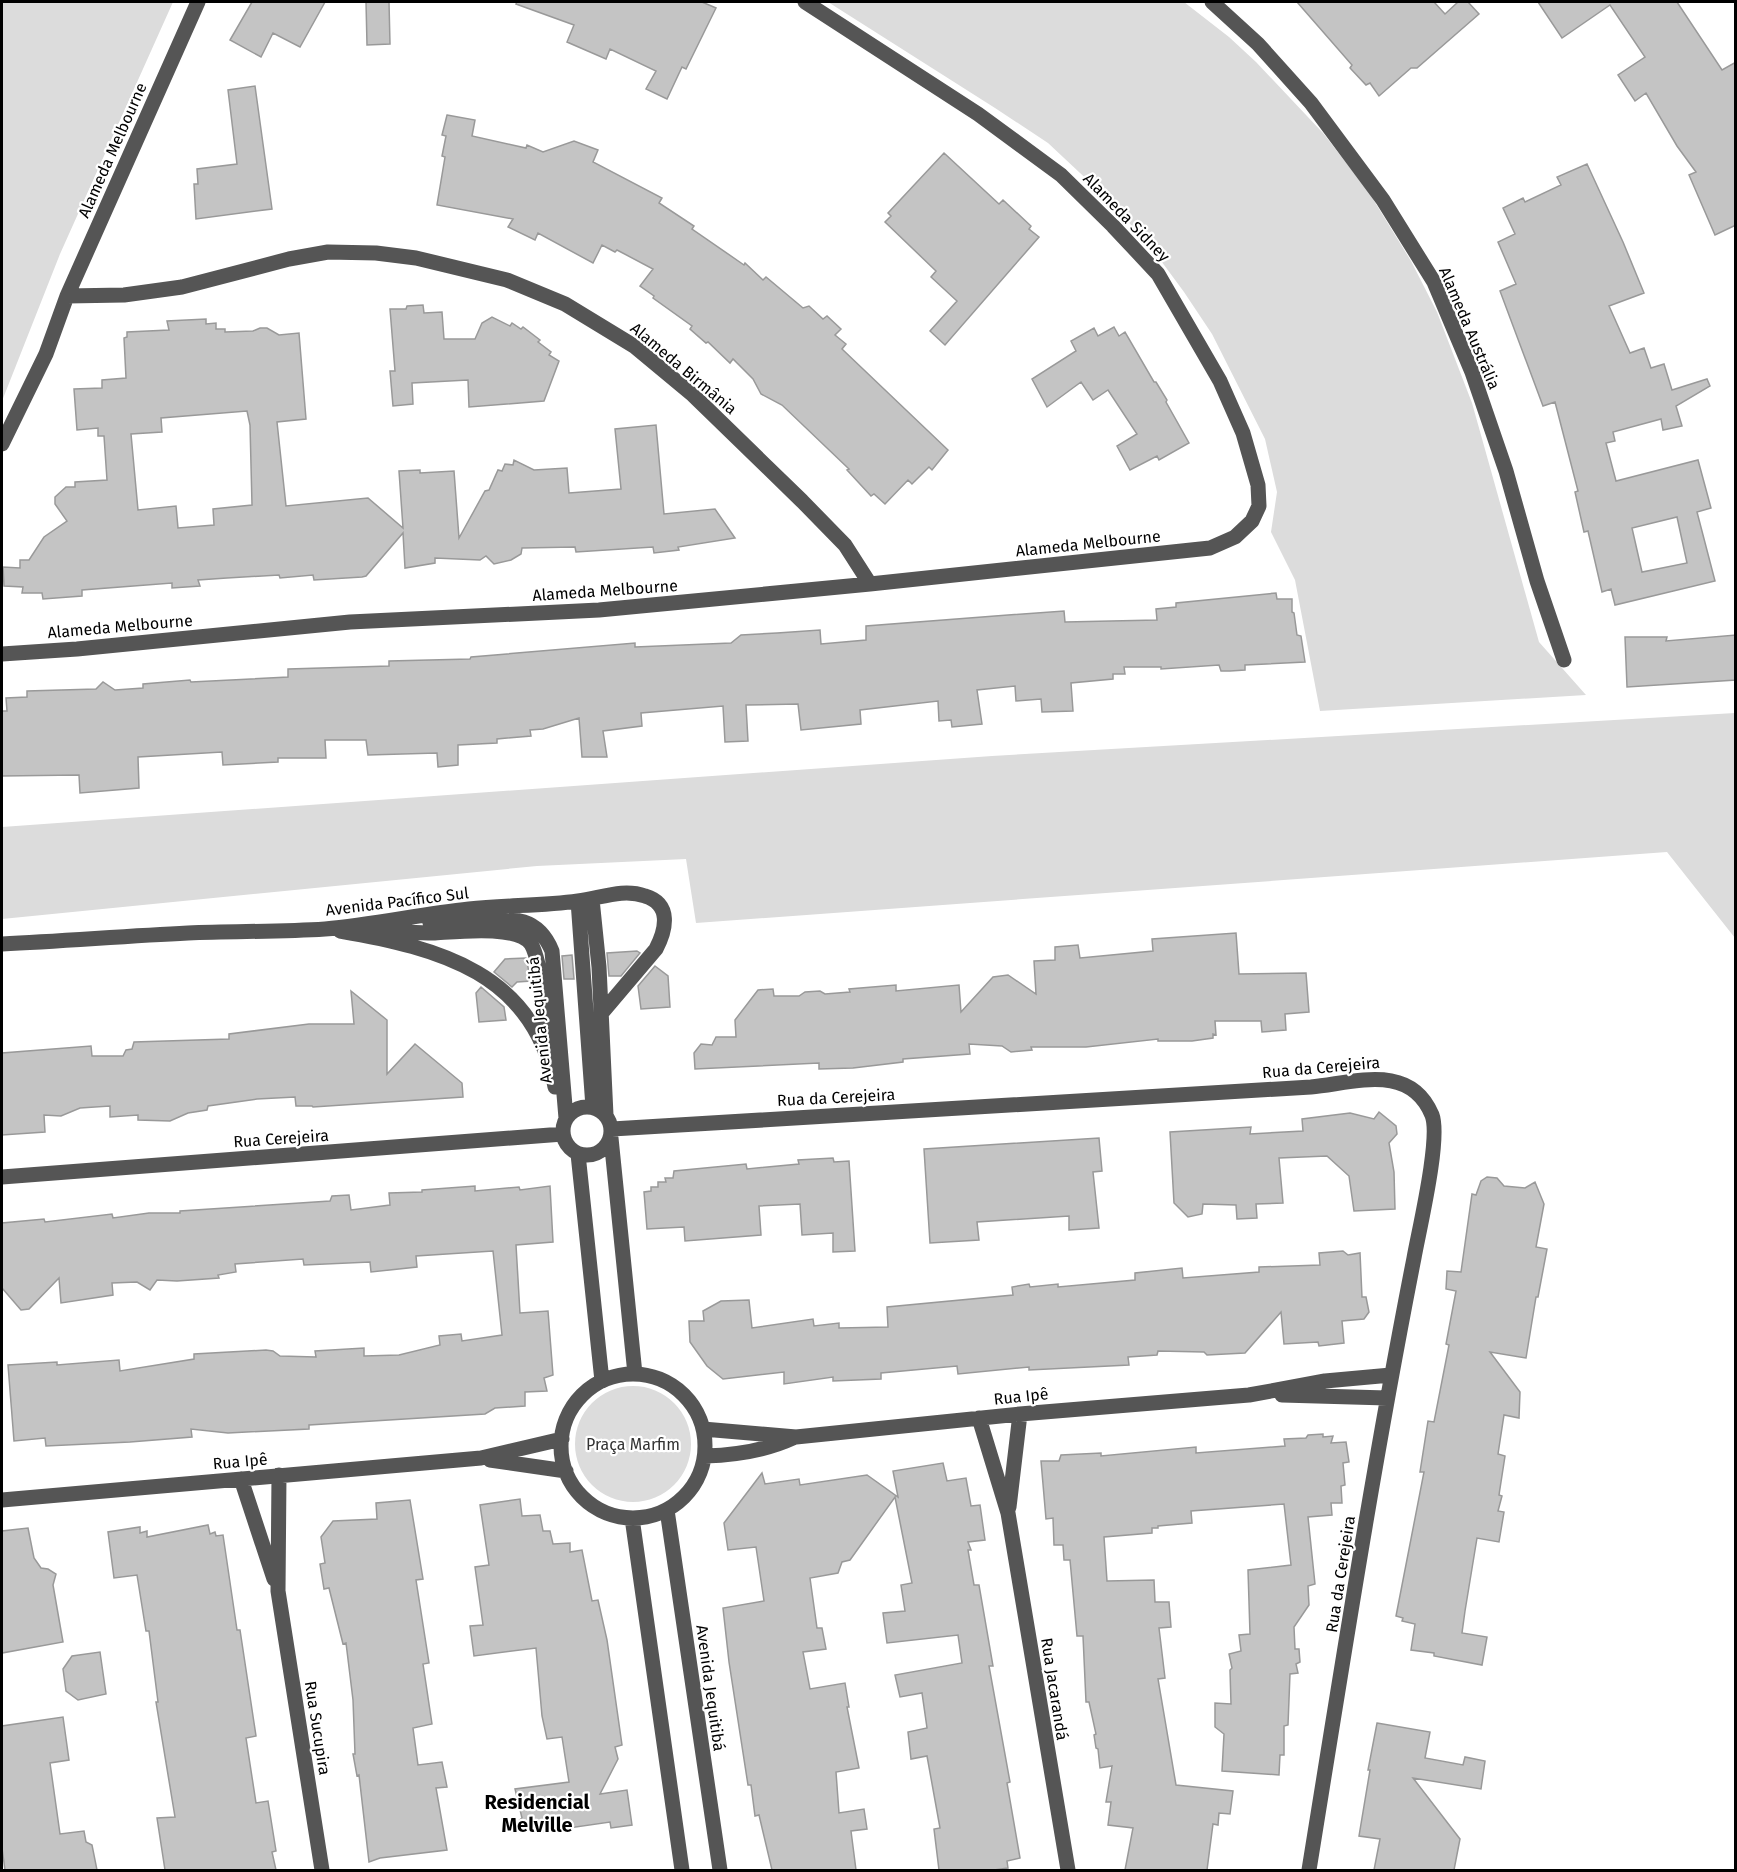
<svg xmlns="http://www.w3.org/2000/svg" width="1737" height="1872" viewBox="0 0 1737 1872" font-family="'Fira Sans',sans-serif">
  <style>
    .green { fill: #dcdcdc }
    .building { fill: #c4c4c4; stroke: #999; stroke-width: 1.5; fill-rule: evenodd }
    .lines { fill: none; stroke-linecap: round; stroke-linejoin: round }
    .minor { stroke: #555; stroke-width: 15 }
    .labels { text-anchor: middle; stroke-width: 4.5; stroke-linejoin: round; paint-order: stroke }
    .street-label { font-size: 16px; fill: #000; stroke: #fff }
    .park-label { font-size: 16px; fill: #333; stroke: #fff }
    .quarter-label { font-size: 20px; font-weight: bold; fill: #000; stroke: #fff }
  </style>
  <rect width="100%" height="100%" fill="#fff"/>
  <path class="green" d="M2,2H173L60,254L2,401Z
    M828,2H1184L1229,37L1256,62L1323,133L1368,191L1411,261L1437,312L1472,403L1539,642L1586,695L1320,711L1295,580L1271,532L1277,492L1265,439L1212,334L1184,292L1153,250L1111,202L1048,143L995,108Z
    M1735,713V938L1667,852L696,923L686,859L537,866L2,919V827L992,756Z
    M575 1444a58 58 0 1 1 116 0a58 58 0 1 1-116 0Z"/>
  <path class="building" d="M252,2H325L300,47L273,33L261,57L230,40Z
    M366,2H389L390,44L367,45Z
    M517,2H702L716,8L686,69L682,67L667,99L646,89L656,71L610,49L606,59L567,42L574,25L516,4Z
    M1297,2H1434L1445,14L1458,2H1468L1479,14L1417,68H1411L1379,96L1370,83L1366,85L1350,68L1352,65Z
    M1538,2H1677L1722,70L1736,62V225L1715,235L1689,175L1696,172L1677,146L1646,93L1635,101L1618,75L1645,57L1610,5L1562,38Z
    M255,86L272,209L196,219L194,184H198L197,169L237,164L228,90Z
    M447,115L475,120L472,136L526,148L527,145L543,152L574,141L598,150L593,162L662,198L659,203L694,226L692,229L744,265L745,263L763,280L766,277L803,308L809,306L823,319L827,316L841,329L835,335L846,344L842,349L948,450L932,470L929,467L912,484L908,480L885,504L874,494L871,496L847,470L849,469L782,405L761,394L753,379L733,359L730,363L708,342L706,343L690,329L692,326L653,298L654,296L640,286L653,269L617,250L615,252L602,245L593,263L538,233L535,240L508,227L513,219L437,205L445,157L442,156L446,136L442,135Z
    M944,153L999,204L1003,200L1031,226L1029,229L1039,237L945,345L930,331L957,301L931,277L936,271L885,222L891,216L888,213Z
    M1587,164L1623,242L1644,293L1609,306L1630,353L1644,348L1651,368L1664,364L1672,390L1707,379L1710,386L1676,406L1682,426L1663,430L1661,419L1613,432L1615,441L1606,443L1616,481L1698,460L1711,508L1697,512L1715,581L1615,605L1611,589L1602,592L1588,531L1584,532L1575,492L1578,491L1555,402L1543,406L1500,291L1516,284L1498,242L1515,234L1503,208L1523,198L1525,202L1561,185L1557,177ZM1677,517L1687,563L1642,572L1632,528Z
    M423,305L424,313L442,312L444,339H475L482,323L492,317L510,326L512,323L521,329L523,327L540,340L538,342L551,352L549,355L559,361L544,401L469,407L468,380L412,383L413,404L393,406L390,371H395L390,309H406L407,306Z
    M206,319V324L216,323V329H225V332L253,331L260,328H267L279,335L299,333L306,419L277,422L286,506L368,498L403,528L399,471L420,470V473L454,471L459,538L485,491L489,490L498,470L502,471L505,464L513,465L514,460L534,470L567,468L569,493L621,489L615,429L656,425L664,514L715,509L735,538L678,547L679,550L654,553L653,547L576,552L575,547L522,548L521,554L511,560L494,564L486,556L480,560L435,558V563L405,568L403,533L366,576L362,577L314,580L313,575L280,578L279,575L227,578L198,580L200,586L172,588V583L82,590V596L43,599L42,593H22L23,587L4,586L3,567L20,568V560H29L44,537L67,521L55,504V497L66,487H75V482L107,480L104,436H98V428L77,430L74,389L102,388V380L126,378L124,338L127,337V332L169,330L167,321ZM247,411L250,425L252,505L213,509L214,525L178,528L176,506L138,510L131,434L162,432L161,418Z
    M1114,327L1119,336L1125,332L1154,382H1156L1167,400L1166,402L1189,443L1159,460L1157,456L1130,470L1117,446L1137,434L1108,390L1093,400L1081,382L1047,407L1032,379L1076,351L1071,341L1094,328L1098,336Z
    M1276,593L1277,599H1292V612L1294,613L1297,635L1301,636L1305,662L1245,665V670L1230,671H1221L1219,665L1161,669V667H1124L1125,674H1113V679L1071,683L1073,711L1042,712L1041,699L1016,701L1015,686L977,690L982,724L952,727L951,720L939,721L938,701L860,710L861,724L801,730L798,704L746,705L748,741L725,742L723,706L641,713L642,726L603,731L607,757H582L579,718L543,729L530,730L531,736L497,739V743L458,745V765L438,767L437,753L368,755L366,740H325L326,758H278V762L223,765L222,752L138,757L139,788L80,793L79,775L2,776V711H7L6,698L27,697V691L96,689L103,682L115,690L143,688V684L190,680L191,682L288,677V669L389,666V661L470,659L471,657L635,643V647L731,643L741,635L777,633L820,630L821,644L866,640V626L1008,615L1064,611L1065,622L1157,620L1156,609L1176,607V603Z
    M1736,635V680L1627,687L1625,637H1667L1666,641Z
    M1236,933L1239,974L1306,973L1309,1012L1285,1014L1286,1030L1262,1032L1261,1021H1215L1216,1035L1213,1034V1038L1192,1041H1158V1039L1086,1047H1031L1032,1050L1011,1052L1002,1046L969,1044L970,1054L903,1059V1062L853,1068L819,1069V1063L695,1069L694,1053L701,1044L712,1045L716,1037H736L735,1020L758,990L773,989L774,996H799L805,992L820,991L825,994L850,992L849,989L896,985V991L959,985L961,1012L993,977L1008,975L1036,994L1034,961L1055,960V947L1078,945L1080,958L1153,951L1152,939Z
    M637,951L640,953L621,976H609L607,953Z
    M572,955L574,979H564L562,956Z
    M526,958L531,981L517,982L512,987L494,972L505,959Z
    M655,966L668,976L670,1007L641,1009L638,986Z
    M481,987L504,1007L506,1020L479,1022L476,993Z
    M351,991L387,1020V1074L415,1044L462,1083L463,1097L313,1107L312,1106H296L295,1097L257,1099L208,1106L207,1110L188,1113L170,1121L138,1120V1115L110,1117V1106L80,1108L61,1116L44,1115L45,1132L2,1135V1053L91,1046L92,1056H123L126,1050L132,1049L134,1042L229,1039V1034L309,1024H354Z
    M1379,1112L1396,1126L1397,1134L1389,1143L1394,1172L1395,1209L1354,1211L1349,1176L1327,1156L1279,1158L1283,1203L1256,1204L1257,1218L1237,1219L1236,1205L1203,1204L1202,1214L1188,1217L1174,1203L1170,1132L1251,1127L1250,1134L1303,1131L1302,1119L1350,1113L1374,1119Z
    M1099,1138L1102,1171L1093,1172L1099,1228L1069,1230V1216L977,1222L979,1240L930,1243L924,1149Z
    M833,1158L834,1162L849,1161L855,1251L833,1252V1233L802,1235L800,1204L759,1206L761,1235L685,1241L684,1227L647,1229L644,1192L651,1191V1187H658V1182H666L665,1178H673L674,1171L746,1164L747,1169L799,1164L798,1160Z
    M1487,1177L1497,1178L1504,1186L1525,1188L1535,1182L1544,1204L1536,1247L1547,1249L1538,1297H1536L1526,1358L1490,1352L1520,1392L1519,1418L1504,1415L1498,1454L1505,1456L1499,1495L1502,1496L1498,1511L1504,1512L1499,1542L1477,1538L1465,1611L1462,1633L1487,1637L1482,1665L1434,1656V1653L1411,1650L1415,1624L1402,1621L1403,1618L1396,1616L1424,1472H1420L1428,1421L1434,1422L1449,1345L1446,1344L1456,1291L1446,1289L1447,1271L1461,1272L1472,1194L1476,1195L1481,1181Z
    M475,1186V1191L519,1187L520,1190L550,1186L553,1242L516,1245L520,1313L548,1311L553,1375L544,1378L547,1391L525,1392V1406L495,1408L485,1414L309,1425V1429L228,1433L191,1429L192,1437L130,1442L46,1446L45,1438L14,1441L8,1365L57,1362V1365L119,1360L120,1371L194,1359V1354L266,1350L273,1351L280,1356L316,1357L315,1351L364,1348V1356L399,1355L440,1345L439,1336L461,1334L462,1341L502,1335L493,1251L416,1256L417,1267L371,1272L370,1262L304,1265L303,1259L235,1264L236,1272L218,1275L219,1278L177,1281L157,1280L150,1290L137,1282L112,1283L113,1295L61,1303L59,1278L29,1309L21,1310L2,1288V1223L44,1219L45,1222L112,1214L113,1218L149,1213H180V1211L330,1201L332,1196L349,1195L351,1210L390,1205L389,1193L422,1192V1190Z
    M1343,1251L1348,1255L1360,1253L1362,1297H1366L1369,1312L1364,1319L1342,1321L1344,1343L1319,1346L1318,1342L1284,1344L1281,1312L1245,1353L1207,1355L1204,1352L1158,1351L1157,1355L1128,1357L1129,1365L1029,1370V1367L958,1374L957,1366L881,1373V1379L833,1381V1377L784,1384V1372L723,1379L707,1366L690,1342L689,1321H704L703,1311L721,1301L749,1300L752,1328L813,1319L814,1326L839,1323V1328L888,1327L887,1307L1013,1295L1012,1287L1029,1284L1030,1287L1058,1284V1287L1135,1280V1273L1182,1268L1183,1278L1259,1272V1267L1320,1265L1319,1253Z
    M1323,1434V1437L1333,1436L1331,1443L1346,1442L1349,1462L1343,1463L1345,1485L1341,1486L1342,1503H1331L1332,1515L1308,1517L1315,1584L1308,1586L1309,1605L1294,1627L1295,1649H1299L1300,1662L1296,1664L1298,1673L1290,1674L1288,1725L1284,1726V1755H1280L1279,1775L1222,1771L1224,1734L1215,1727V1703L1231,1704L1230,1670L1232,1668L1229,1654L1241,1651L1239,1635L1250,1634L1248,1570L1291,1565L1284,1504L1191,1511L1192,1523L1158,1526V1528H1152V1533L1104,1537L1107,1581L1154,1580L1155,1602H1169L1171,1627L1159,1628L1165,1678L1158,1679L1176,1785L1233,1791L1230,1814L1219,1813L1218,1825L1213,1824L1207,1870H1125L1133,1828L1108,1825L1111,1802H1106L1112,1766L1100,1768L1098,1749L1096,1748L1094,1735L1096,1734L1089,1702H1086L1083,1636H1077L1070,1560H1064L1063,1545H1054L1053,1518L1046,1519L1041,1461H1059L1061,1455L1101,1453V1456L1196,1447V1453L1285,1446L1284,1439L1306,1438L1308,1435Z
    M943,1463L947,1481L966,1478L971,1506L980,1505L985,1540L968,1542L971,1550H968L974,1585H979L993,1666H989L1010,1782L1007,1783L1020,1858L1007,1861L1008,1868L994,1870H939L934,1829L940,1828L927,1756L911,1759L908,1732L927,1728L922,1693L900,1697L895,1675L962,1663L958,1635L887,1643L883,1613L905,1611L901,1585L912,1583L895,1497L850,1560L842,1562L838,1573L810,1578L817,1628H822L826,1649L803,1652L810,1689L845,1683L849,1707H847L859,1768L836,1772L839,1813L864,1809L867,1829L851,1831L856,1870H772L759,1815L755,1816L751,1785H748L729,1662L723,1608L764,1601L756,1547L728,1550L724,1523L762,1473L765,1484L799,1479L800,1485L867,1475L898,1497L893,1471Z
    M520,1499L522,1516L540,1515L543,1531H550L553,1544L570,1543V1552L582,1550L592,1601L598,1600L607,1640L622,1745L615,1747L618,1759L600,1794L627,1790L632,1825L611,1828L610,1822L534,1833L516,1823L522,1818L515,1789L569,1782L562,1737L547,1739L542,1716L536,1648L474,1656L470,1626L483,1625L475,1567L489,1565L480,1505Z
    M410,1500L423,1579L416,1580L429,1663L423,1664L432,1724L413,1728L418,1765L442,1762L447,1787L436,1788L447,1850L380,1858L369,1862L359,1775L357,1776L353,1754H355L353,1700L346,1643L343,1644L329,1588L324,1589L320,1564L325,1563L321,1537L333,1521L377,1519L376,1503Z
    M208,1525L210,1534L215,1532L216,1536L223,1535L236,1623L237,1630H240L256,1736L246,1738L256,1803L268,1801L276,1851L272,1852L276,1870H165L157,1818L175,1817L156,1702H158L149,1631H146L137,1575L114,1578L108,1532L140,1527V1533L147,1531V1537Z
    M28,1528L34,1558L41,1568L48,1569L56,1574L53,1585L63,1642L2,1653V1531Z
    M100,1652L106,1694L78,1700L66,1691L63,1669L72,1656Z
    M63,1717L69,1760L50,1763L60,1834L84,1831L86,1842L92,1845L97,1870H5L2,1848V1726Z
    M1377,1723L1430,1732L1425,1758L1463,1765L1465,1757L1485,1761L1481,1789L1413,1778L1460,1839L1454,1870H1374L1380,1839L1359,1836L1370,1770H1368Z"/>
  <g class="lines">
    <path class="minor" d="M1212,2L1258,44L1311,103L1383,200L1434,282L1472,372L1506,471L1537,581L1564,660
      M67,296L124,295L182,287L289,259L328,252L376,253L416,258L507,280L565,304L634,346L693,395L802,501L845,545L870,584
      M2,444L46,354L67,296L198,2
      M2,654L77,649L350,622L599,610L870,584L1210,548L1235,537L1252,521L1259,506L1258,485L1243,433L1220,381L1158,274L1113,226L1061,175L978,114L805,2
      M592,899L599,967L606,1115
      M578,901L593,1107
      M430,923C447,922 465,921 482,920C514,918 538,917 552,951L566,1118
      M340,931C439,948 535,973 555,1087
      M382,931C399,931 416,933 433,933C454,932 517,924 531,944C542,961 546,1025 549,1048
      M2,944C64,941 126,936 188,933C233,931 279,932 325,929C373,925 421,914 469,909C505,905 542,906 578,901C601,898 623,888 645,896C672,904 666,930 656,949L600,1015
      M563 1131a24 24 0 1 1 48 0a24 24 0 1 1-48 0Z
      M612,1129L1311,1087C1354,1083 1410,1062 1432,1115C1441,1138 1419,1230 1414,1258C1374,1461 1342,1666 1309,1870
      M611,1138L635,1374
      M578,1154L602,1381
      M2,1177L563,1134
      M561 1446a72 72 0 1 1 144 0a72 72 0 1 1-144 0Z
      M1282,1395L1387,1398
      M979,1418L1008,1513L1068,1870
      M703,1429L796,1437L1020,1414L1249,1395L1325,1381L1391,1375
      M705,1456C736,1455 765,1451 793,1438
      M490,1460L566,1471
      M279,1475L278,1591L322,1870
      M241,1479L274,1579
      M2,1500L481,1458L562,1439
      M1009,1507L1020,1414
      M667,1510L720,1870
      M632,1518L682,1870"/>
  </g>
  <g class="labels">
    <g class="street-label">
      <text transform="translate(112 150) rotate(-66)" y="6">Alameda Melbourne</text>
      <text transform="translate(1127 217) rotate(46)" y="6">Alameda Sidney</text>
      <text transform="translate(1470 328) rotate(67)" y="6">Alameda Austrália</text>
      <text transform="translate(684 368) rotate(40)" y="6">Alameda Birmânia</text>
      <text transform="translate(1088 543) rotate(-6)" y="6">Alameda Melbourne</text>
      <text transform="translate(605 590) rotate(-4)" y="6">Alameda Melbourne</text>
      <text transform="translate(120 626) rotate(-5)" y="6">Alameda Melbourne</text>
      <text transform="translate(397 901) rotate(-7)" y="6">Avenida Pacífico Sul</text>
      <text transform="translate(539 1020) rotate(-96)" y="6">Avenida Jequitibá</text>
      <text transform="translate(1321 1067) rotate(-5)" y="6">Rua da Cerejeira</text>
      <text transform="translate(836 1097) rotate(-3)" y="6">Rua da Cerejeira</text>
      <text transform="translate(281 1138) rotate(-4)" y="6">Rua Cerejeira</text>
      <text transform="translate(1021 1396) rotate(-6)" y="6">Rua Ipê</text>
      <text transform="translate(240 1461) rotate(-5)" y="6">Rua Ipê</text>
      <text transform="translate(1340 1574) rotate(-81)" y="6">Rua da Cerejeira</text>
      <text transform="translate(711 1688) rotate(82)" y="6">Avenida Jequitibá</text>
      <text transform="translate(1055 1689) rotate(81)" y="6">Rua Jacarandá</text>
      <text transform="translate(318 1728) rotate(81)" y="6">Rua Sucupira</text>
    </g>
    <g class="park-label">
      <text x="633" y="1450">Praça Marfim</text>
    </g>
    <g class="quarter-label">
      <text x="537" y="1809">Residencial<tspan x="537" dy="23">Melville</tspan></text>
    </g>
  </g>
  <rect width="1737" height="1872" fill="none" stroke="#000000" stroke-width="6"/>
</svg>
